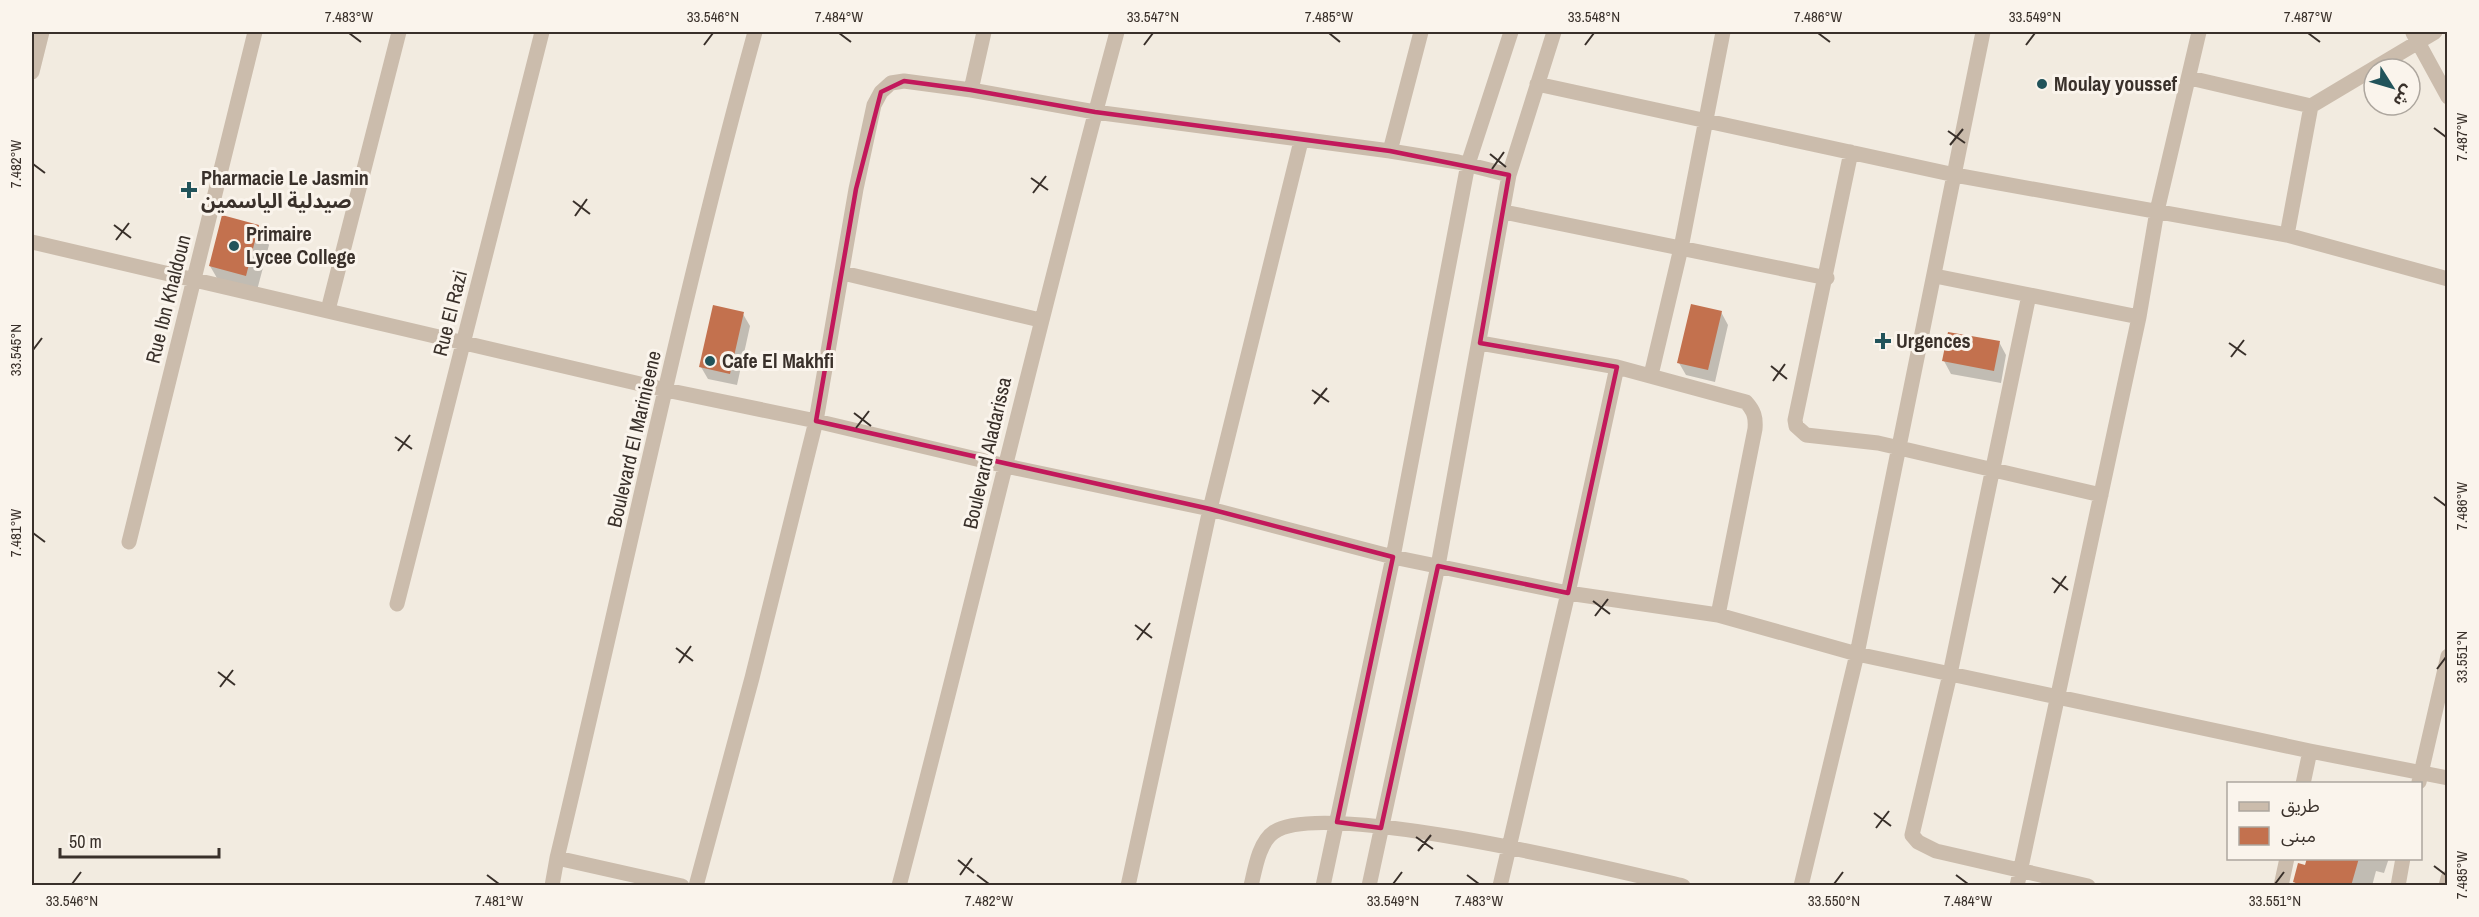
<svg xmlns="http://www.w3.org/2000/svg" width="2479" height="917" viewBox="0 0 2479 917" font-family="'Archivo Narrow','Noto Sans Arabic',sans-serif">
  <style>
    .shadow { fill: #0003 }
    .building { fill: #c3714e }
    .lines { fill: none; stroke-linecap: round; stroke-linejoin: round }
    .pedestrian { stroke: #cbbcac; stroke-width: 15 }
    .minor { stroke: #cbbcac; stroke-width: 15 }
    .marked { fill: none; stroke: #c2185b; stroke-width: 4.5; stroke-linejoin: round }
    .ticks { fill: none; stroke: #39302a; stroke-width: 2 }
    .poi-dot { fill: #21535a; stroke: #faf4ec; stroke-width: 2 }
    .labels { text-anchor: middle; stroke-width: 6; stroke-linejoin: round; paint-order: stroke }
    .poi-label { font-size: 20px; font-weight: bold; fill: #39302a; stroke: #faf4ec; text-anchor: start }
    .street-label { font-size: 20px; fill: #39302a; stroke: #faf4ec }
    .neatline { fill: none; stroke: #39302a; stroke-width: 2 }
    .ticks-label { font-size: 15px; text-anchor: middle; fill: #39302a }
  </style>
  <rect width="100%" height="100%" fill="#f2ebe0"/>
  <path class="shadow" d="M258,226L269,245L256,294L221,285L210,266Z
    M1721,312L1728,325L1715,382L1686,375L1679,363Z
    M743,314L750,326L737,385L708,379L701,367Z
    M1999,342L2006,355L2001,383L1951,374L1944,361Z
    M2308,858H2389L2384,873L2376,871L2372,886H2297L2295,882L2306,867Z"/>
  <path class="building" d="M222,215L259,225L246,276L209,266Z
    M1691,304L1722,311L1708,370L1677,363Z
    M713,305L744,312L730,374L699,367Z
    M1948,332L2000,341L1994,371L1942,361Z
    M2307,858H2359L2351,886H2304L2293,882L2298,863L2305,865Z"/>
  <g class="lines">
    <path class="pedestrian" d="M328,310L399,32"/>
    <path class="minor" d="M2413,33L2448,97
      M32,72L42,32
      M2190,78L2311,106L2435,32
      M1537,84L1955,175L2287,235L2448,279
      M971,90L984,32
      M1390,151L1421,32
      M1851,152L1795,420L1796,426L1806,435L1878,443L2101,495
      M1504,212L1827,278
      M2287,235L2311,106
      M32,242L666,390L816,421L1006,466L1210,509L1393,557L1568,593L1718,615L1857,654L2310,751L2448,778
      M843,273L1040,320
      M1935,276L2139,317
      M2029,295L1950,674L1912,835L1918,842L1936,851L2088,886
      M1480,343L1617,367L1746,402C1754,411 1756,417 1755,429L1718,615
      M1651,375L1681,248L1723,32
      M129,542L255,32
      M397,604L542,32
      M2419,782L2448,656
      M2303,784L2310,751
      M557,858C623,583 680,304 755,32
      M552,886L557,858L682,886
      M696,886L752,678L816,421L856,189L874,105L881,92L891,83L904,81L971,90L1095,112L1390,151L1458,162L1509,175
      M899,886C974,601 1040,315 1117,32
      M1128,886L1210,509L1301,141
      M1251,886C1255,869 1259,842 1274,832C1323,798 1615,870 1683,886
      M1323,886L1393,557L1468,164L1511,32
      M1369,886L1438,566L1509,175L1554,32
      M1500,886L1568,593L1617,367
      M1801,886L1857,654L1983,32
      M2017,886L2139,317L2157,211L2199,32
      M2281,886L2287,858
      M2398,886L2403,858
      M2446,886L2448,878"/>
  </g>
  <path class="marked" d="M904,81L971,90L1095,112L1390,151L1509,175L1480,343L1617,367L1568,593L1438,566L1381,828L1337,822L1393,557L1210,509L816,421L856,189L881,92Z"/>
  <path class="ticks" d="M349,33L361,42M839,33L851,42M1329,33L1340,42M1818,33L1830,42M2308,33L2320,42M704,45L713,33M1144,45L1153,33M1585,45L1594,33M2026,45L2035,33M2434,128L2446,137M1948,131L1965,143M1950,145L1963,129M1490,154L1506,167M33,164L45,173M1492,169L1504,152M1031,178L1048,190M1033,193L1046,176M573,201L590,214M575,216L587,199M114,225L131,238M116,240L129,223M2229,343L2246,355M33,350L42,338M2231,357L2244,340M1771,366L1787,379M1773,381L1785,364M1312,390L1329,402M1314,404L1327,388M854,413L871,426M856,428L869,411M395,437L412,449M398,451L410,435M2434,497L2446,506M33,533L45,542M2052,578L2068,590M2054,593L2066,576M1593,601L1610,614M1595,616L1608,599M1135,625L1152,638M1137,640L1150,623M676,648L693,661M679,663L691,646M2437,669L2446,657M218,672L235,685M220,687L233,670M1874,813L1891,826M1876,828L1889,811M1416,837L1433,849M1418,851L1431,835M958,860L974,873M2434,866L2446,875M487,875L499,884M960,875L972,858M977,875L989,884M1467,875L1479,884M1956,875L1968,884M72,884L81,872M1393,884L1402,872M1834,884L1843,872M2275,884L2284,872"/>
  <g class="poi-dot">
    <circle cx="2042" cy="84" r="6"/>
    <path d="M186 181h6v6h6v6h-6v6h-6v-6h-6v-6h6z"/>
    <circle cx="234" cy="246" r="6"/>
    <path d="M1880 332h6v6h6v6h-6v6h-6v-6h-6v-6h6z"/>
    <circle cx="710" cy="361" r="6"/>
  </g>
  <g class="labels">
    <g class="poi-label">
      <text x="2054" y="91">Moulay youssef</text>
      <text x="201" y="185">Pharmacie Le Jasmin<tspan x="201" dy="23">صيدلية الياسمين</tspan></text>
      <text x="246" y="241">Primaire<tspan x="246" dy="23">Lycee College</tspan></text>
      <text x="1896" y="348">Urgences</text>
      <text x="722" y="368">Cafe El Makhfi</text>
    </g>
    <g class="street-label">
      <text transform="translate(168 299) rotate(-76)" y="7">Rue Ibn Khaldoun</text>
      <text transform="translate(450 313) rotate(-76)" y="7">Rue El Razi</text>
      <text transform="translate(634 439) rotate(-77)" y="7">Boulevard El Marinieene</text>
      <text transform="translate(987 453) rotate(-77)" y="7">Boulevard Aladarissa</text>
    </g>
  </g>
  <rect width="2479" height="917" fill="none" stroke="#faf4ec" stroke-width="66"/>
  <rect x="2227" y="782" width="195" height="78" fill="#faf4ec" stroke="#ada69e" stroke-width="1.5"/>
  <rect x="2239" y="802" width="30" height="9" fill="#cbbcac" stroke="#ada69e" stroke-width="1.5"/>
  <text x="2281" y="812" font-size="18" fill="#39302a">طريق</text>
  <rect x="2239" y="827" width="30" height="18" fill="#c3714e" stroke="#ada69e" stroke-width="1.5"/>
  <text x="2281" y="842" font-size="18" fill="#39302a">مبنى</text>
  <g transform="translate(2392 87) rotate(127)"><circle r="28" fill="#faf4ec" stroke="#ada69e" stroke-width="1.5"/>
  <path d="M0-4.5L10 22L0 15L-10 22Z" fill="#21535a"/>
  <text y="-9" font-size="16" font-weight="bold" text-anchor="middle" fill="#39302a">ش</text>
  </g>
  <path d="M60 848v9h159v-9" fill="none" stroke="#39302a" stroke-width="3"/>
  <text x="69" y="848" font-size="18" fill="#39302a" stroke="#faf4ec" stroke-width="4.5" paint-order="stroke">50 m</text>
  <rect x="33" y="33" width="2413" height="851" class="neatline"/>
  <g class="ticks-label">
    <text x="349" y="22">7.483°W</text>
    <text x="713" y="22">33.546°N</text>
    <text x="839" y="22">7.484°W</text>
    <text x="1153" y="22">33.547°N</text>
    <text x="1329" y="22">7.485°W</text>
    <text x="1594" y="22">33.548°N</text>
    <text x="1818" y="22">7.486°W</text>
    <text x="2035" y="22">33.549°N</text>
    <text x="2308" y="22">7.487°W</text>
    <text transform="translate(2462 137) rotate(-90)" y="5">7.487°W</text>
    <text transform="translate(16 164) rotate(-90)" y="5">7.482°W</text>
    <text transform="translate(16 350) rotate(-90)" y="5">33.545°N</text>
    <text transform="translate(2462 506) rotate(-90)" y="5">7.486°W</text>
    <text transform="translate(16 533) rotate(-90)" y="5">7.481°W</text>
    <text transform="translate(2462 657) rotate(-90)" y="5">33.551°N</text>
    <text transform="translate(2462 875) rotate(-90)" y="5">7.485°W</text>
    <text x="72" y="906">33.546°N</text>
    <text x="499" y="906">7.481°W</text>
    <text x="989" y="906">7.482°W</text>
    <text x="1393" y="906">33.549°N</text>
    <text x="1479" y="906">7.483°W</text>
    <text x="1834" y="906">33.550°N</text>
    <text x="1968" y="906">7.484°W</text>
    <text x="2275" y="906">33.551°N</text>
  </g>
</svg>
